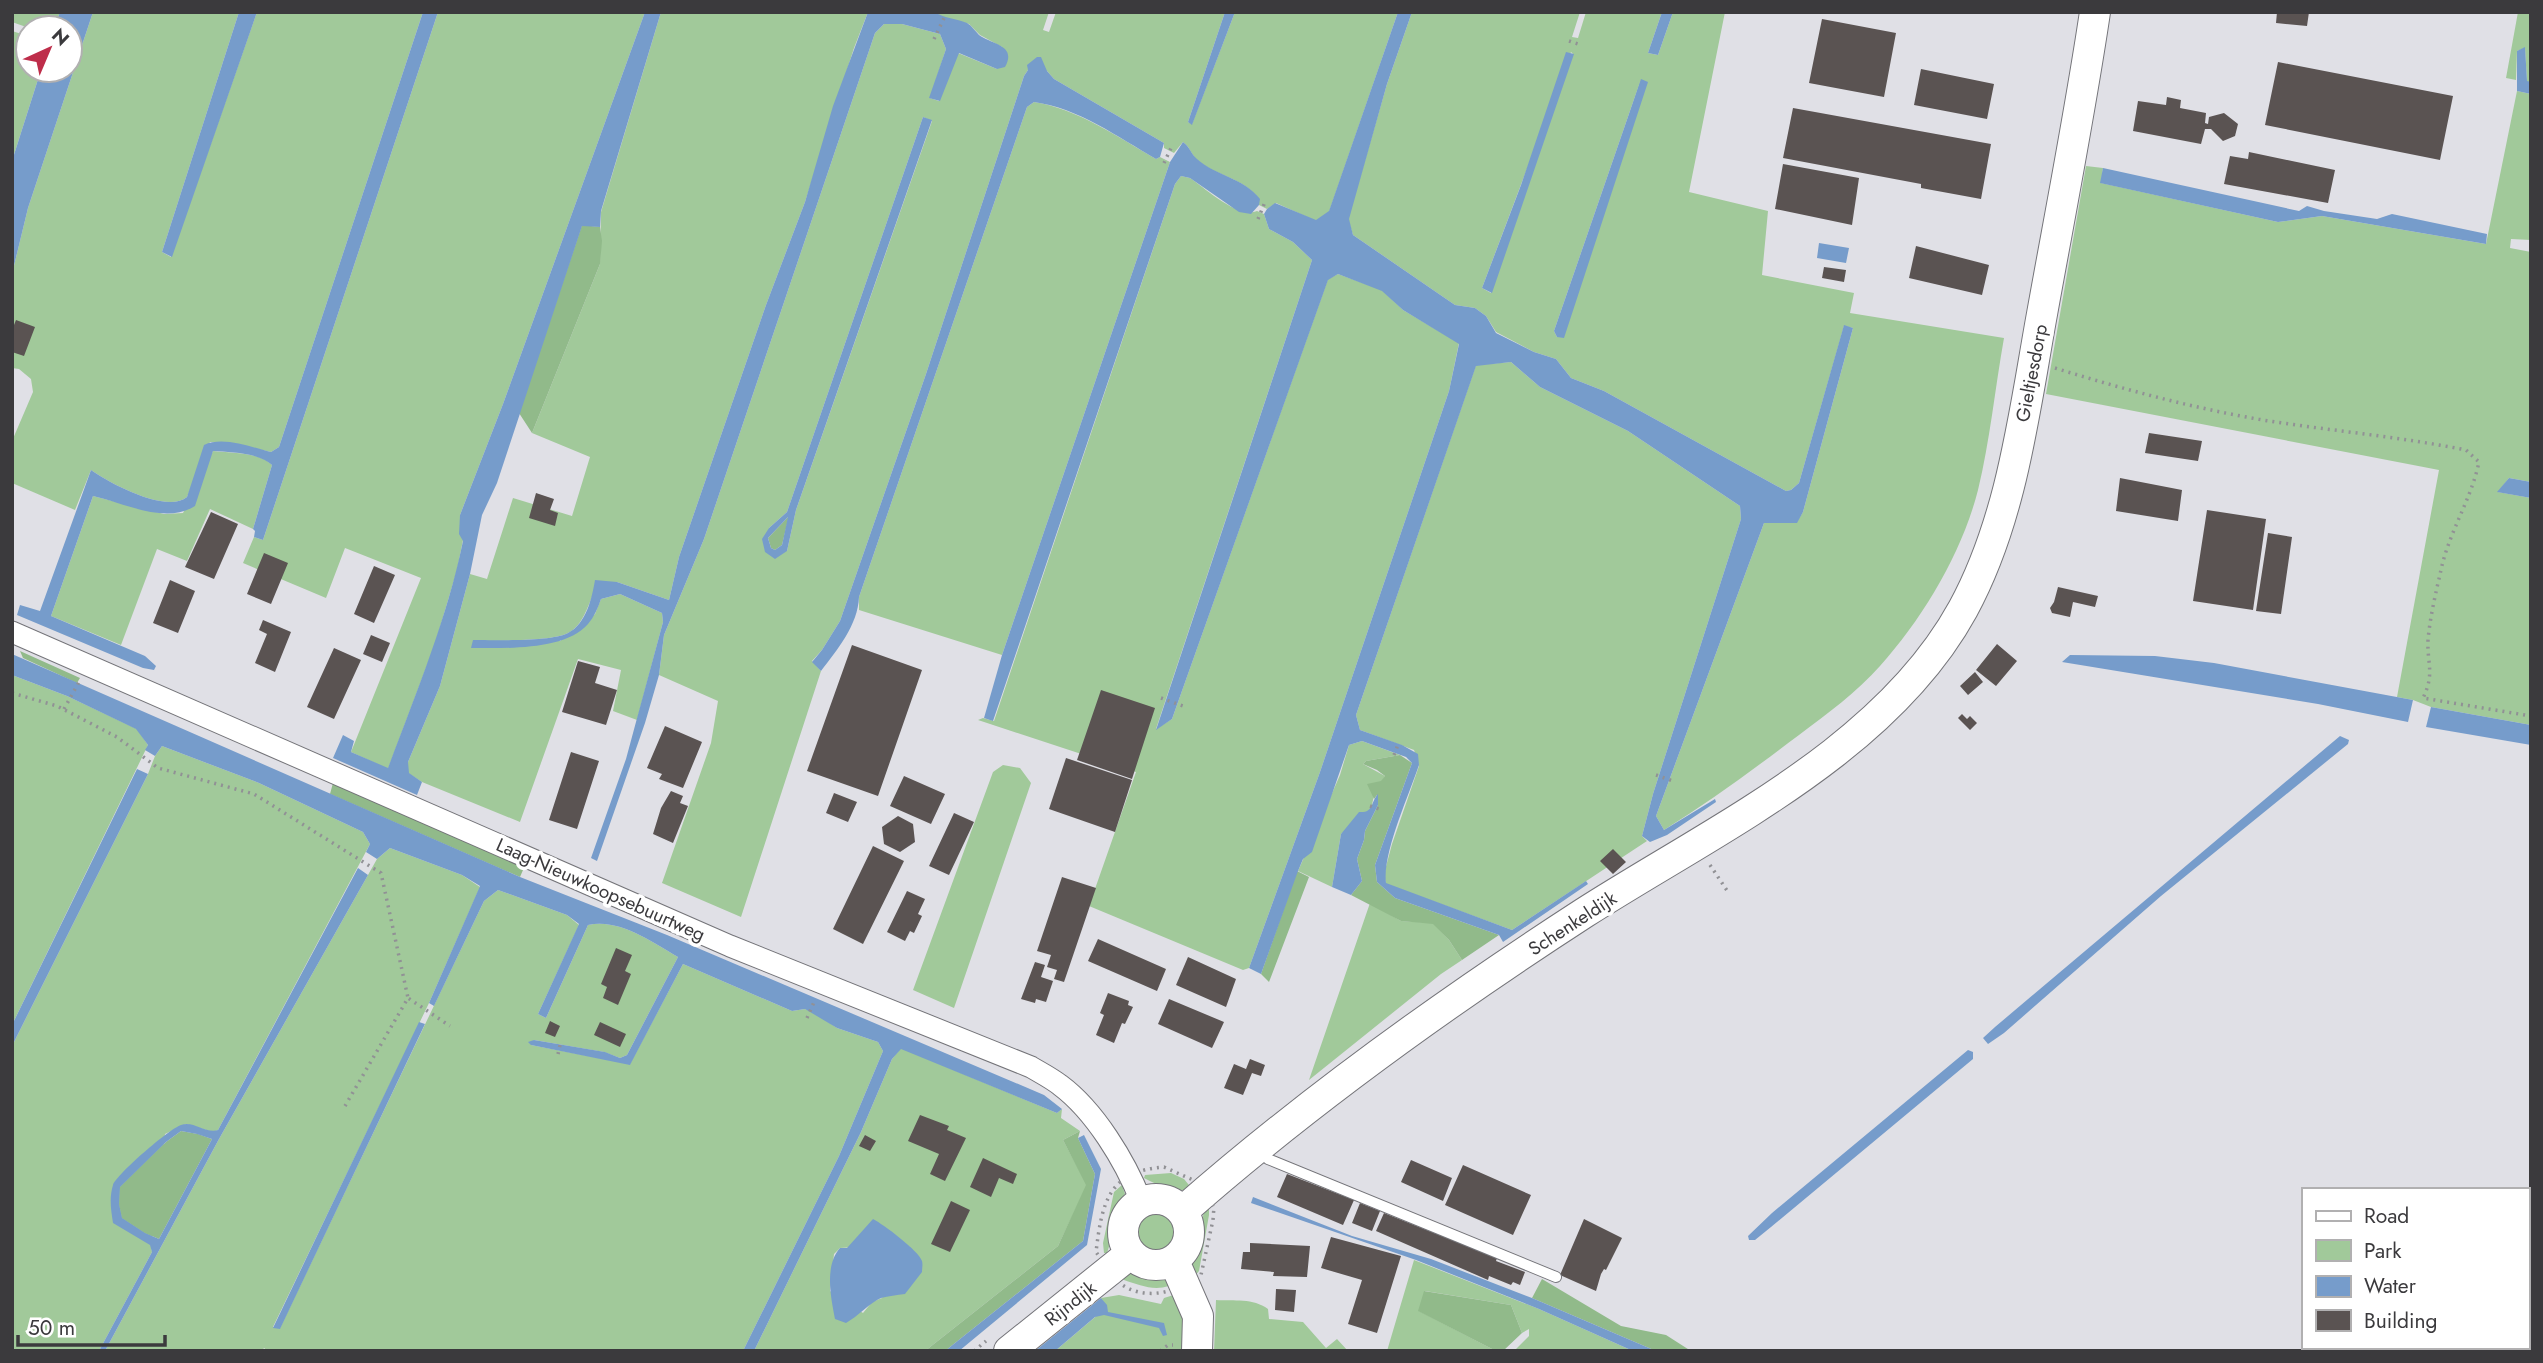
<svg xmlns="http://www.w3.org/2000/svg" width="2543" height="1363" viewBox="0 0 2543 1363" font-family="Jost,sans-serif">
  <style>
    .green { fill: #a1c99a; fill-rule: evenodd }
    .forest { fill: #91ba8a }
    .water { fill: #769ccb; fill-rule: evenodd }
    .building { fill: #5a5352 }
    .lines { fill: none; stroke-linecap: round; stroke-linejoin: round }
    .lane-casing { stroke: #747479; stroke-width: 12 }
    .street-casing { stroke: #747479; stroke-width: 23 }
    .secondary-casing { stroke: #747479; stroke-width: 32 }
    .path { stroke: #919195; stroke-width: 3.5; stroke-dasharray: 2 5; stroke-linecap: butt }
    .lane { stroke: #fff; stroke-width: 10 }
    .street { stroke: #fff; stroke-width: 21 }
    .secondary { stroke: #fff; stroke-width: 30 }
    .labels { text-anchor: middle; stroke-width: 7; stroke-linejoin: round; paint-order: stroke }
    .street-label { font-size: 19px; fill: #3b3a3d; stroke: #fff }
  </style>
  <rect width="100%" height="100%" fill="#e0e0e6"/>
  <path class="green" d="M12,12H60L54,28H29L12,22Z
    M93,12H239L162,252L171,257L257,12H423L279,447L271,452L230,443L210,442L187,497C167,514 109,483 91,470L75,510L12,483V441L33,392L31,379L19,369L12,368V274L28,208Z
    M438,12H645L503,404L460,515L463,540L457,570L435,644L388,769L351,752L421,578L345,548L326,598L243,563L254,537L263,540Z
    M661,12H868L854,48L805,202L766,305L679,557L669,600L617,582L592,597C587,609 581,627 568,633C551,642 494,640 473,640L560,641L595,614L601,599L620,594L662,613L663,622L637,720L613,711L621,670L578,659L520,822L422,782L408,773V762L440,686L470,574L487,579L513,498L572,516L590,457L532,433L600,264L601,212Z
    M935,12H1049L1043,30L1049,32L1056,12H1225L1188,122L1192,124L1235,12H1398L1329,212L1316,221L1276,203L1267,209L1259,205V199C1244,178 1216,176 1197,160C1191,154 1190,147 1183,142L1174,153L1164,148V143L1054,79L1047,71L1028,70L1024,76L926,374L840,621L822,650L812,661L821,671L741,917L662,883L711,743L718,701L659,675L664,635L704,539L875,33L884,24H902L940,34L946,49L930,98L939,101L958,53L997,69L1002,47L980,35L969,24L942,17ZM923,117L932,121L796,510L787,551L765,552L769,528L787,512Z
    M1412,12H1580L1572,37L1578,38L1586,12H1662L1648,53L1658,55L1673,12H1725L1689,192L1768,211L1762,275L1854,293L1850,313L2004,338C1995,388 1990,441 1978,490C1962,553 1923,618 1880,666C1857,692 1827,714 1799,735C1755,768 1711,801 1664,830L1656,816L1764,523H1796L1803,512L1853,328L1844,326L1799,483L1791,490L1786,491L1604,391L1571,378L1556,359L1534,352L1496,332L1486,316L1475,308L1455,305L1353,235L1348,219L1387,84ZM1571,52L1573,54L1491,293L1482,288ZM1641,79L1557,337L1554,331Z
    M2518,12H2531V82H2527L2525,48L2517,51L2516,80L2506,78Z
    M12,31L28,36V70H41L12,161Z
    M2517,91L2531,94V240L2511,239L2510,248L2531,252V482L2509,478L2498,492L2531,498V725L2431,707L2413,700L2397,697L2439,470L2046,394L2086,166L2103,168L2101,183L2278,222L2322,216L2486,244Z
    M1034,102C1078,109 1118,137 1156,159L1160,157L1170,162L1002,655L859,610V597L1027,107Z
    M1181,176L1190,178C1205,188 1238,219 1257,211L1264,214L1269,229L1293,242L1312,260L1156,729L1172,719L1328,279L1338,274L1382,290L1403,310L1459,343L1449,391L1320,772L1249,968L1243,970L1089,906L1136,772L978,720L983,718L994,721L1175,184Z
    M1511,362L1540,387L1628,431L1740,506L1741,519L1653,794L1642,836L1647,841L1512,930L1386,884L1384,874L1392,844L1419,766L1414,750L1360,730L1356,715L1476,365Z
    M213,451C230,453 260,452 272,465L253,529L210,509L187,561L157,549L121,645L51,616L93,496L164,514L183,513Z
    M12,675L67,696L137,729L148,745L12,1025Z
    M1362,741L1400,755L1366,761L1363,764L1385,776L1374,795L1371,810L1341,834L1332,887L1298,871L1340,775L1349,745Z
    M162,746L259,783L363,832L370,844L218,1130L213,1132L186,1124L165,1134L151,1245L152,1252L99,1351H12V1046L148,774L155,756Z
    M1003,765L1020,768L1031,783L954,1008L913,990L993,772Z
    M390,848L462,875L480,887L429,1003L273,1327L280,1328L484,901L498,890L567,915L579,925L538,1014L546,1018L588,925C619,918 652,942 678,957L627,1055L620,1058L604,1052L534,1040L531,1045L630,1064L683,964L792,1011L805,1009L815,1013L837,1028L878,1042L883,1051L839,1156L743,1351H268L264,1348L262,1351H105L219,1139L377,859Z
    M1370,903L1401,921L1433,923L1449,940L1462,960L1441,974L1309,1080Z
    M901,1048L1057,1113L1062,1109L1061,1118L1080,1131L1063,1140L1087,1185L1058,1246L925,1351H754L861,1132L892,1059ZM904,1244L910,1247L882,1298L872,1302L863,1313L830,1291L834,1254L840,1248Z
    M1171,1173L1184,1179L1193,1190C1175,1191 1160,1187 1144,1178L1145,1175Z
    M1122,1185L1125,1194L1113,1213L1112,1237L1107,1253H1104L1103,1243L1114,1192Z
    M1206,1205H1209V1215L1199,1271L1194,1277C1190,1261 1197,1253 1200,1238C1202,1226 1202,1216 1206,1205Z
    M1133 1231a23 23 0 1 1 46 0a23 23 0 1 1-46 0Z
    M1414,1260L1539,1309L1633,1351H1514L1529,1336V1329L1522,1333L1511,1305L1425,1291L1419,1311L1496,1351H1387Z
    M1134,1271L1162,1277L1169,1283V1286C1153,1291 1139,1285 1124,1280L1121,1274Z
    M1177,1294L1186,1329L1181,1351H1055L1107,1307L1101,1298L1119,1295L1161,1304L1164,1298Z
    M1216,1300C1234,1301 1253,1298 1268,1309L1269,1319L1303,1322L1326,1348L1337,1339L1348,1351H1214Z"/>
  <path class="forest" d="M582,225L600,227L602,241L600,264L532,433L519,413Z
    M789,516L782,545L775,550L771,548L768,538Z
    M20,651L80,678L77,683L23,658Z
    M1400,755L1412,763L1375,865L1377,882L1395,898L1499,935L1462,960L1449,940L1433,924L1401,921L1351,895L1362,881L1357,859L1364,840L1365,831L1378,805L1377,795L1374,799L1367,784L1381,781L1385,776L1377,770L1363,764L1366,761Z
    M333,783L526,863L520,877L330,794Z
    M1297,871L1309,877L1269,982L1261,974Z
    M181,1131L198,1134L212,1139L159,1239L145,1233L122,1218L119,1204L120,1187L166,1142Z
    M1080,1131L1078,1138L1095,1174L1083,1241L945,1351H925L1058,1246L1086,1185L1063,1140Z
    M1542,1279L1621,1326L1666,1335L1691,1351H1656L1532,1298Z
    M1424,1291L1511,1305L1522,1333L1503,1351H1496L1418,1311Z"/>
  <path class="water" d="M60,12H93L28,208L12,274V161L41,70H70V28H54Z
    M239,12H257L172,257L162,252Z
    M423,12H438L263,540L254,537L255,531L253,529L272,465C260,453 230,452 213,451L195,506C165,525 125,503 93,496L51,616L145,656L156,666L154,670L143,668L17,615L20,605L40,611L91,470C109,483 167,514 187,497L204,445C223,436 251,447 271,452L279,447Z
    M645,12H661L601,211L600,227L582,226L497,483L482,515L470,574L440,686L408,762L409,773L422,782L417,795L333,758L343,735L354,741L351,752L388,768C416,693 447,619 463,541L459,534L460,515L503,404Z
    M868,12H935C945,19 956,18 967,23C972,26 975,31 979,35C993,45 1017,45 1005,67L997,69L959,53L940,101L929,98L946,49L940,34L902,24H884L875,33L704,539L664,635L659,675L645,723L597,861L591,858L626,759L663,622L662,613L620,594L601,599C598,608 594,617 588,624C565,651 504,648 471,648L473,640C494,640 551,642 568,633C586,624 592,598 595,580L617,582L669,600L679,557L766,305L805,202L833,106Z
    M1225,12H1235L1192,125L1188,122Z
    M1398,12H1412L1387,84L1349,219L1353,235L1455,305L1475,308L1486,316L1496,333L1534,352L1556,359L1571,378L1604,391L1786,491L1791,490L1799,483L1844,325L1853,328L1803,512L1797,523H1764L1656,816L1664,830L1715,799L1716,802L1667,835L1650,842L1642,836L1653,794L1741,519L1740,506L1628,431L1540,387L1511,362L1476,366L1356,715L1360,730L1402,745L1418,754L1419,765C1409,795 1382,854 1386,883L1512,930L1586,881L1588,884L1503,942L1499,935L1395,898L1377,882L1375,865L1412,763L1406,757L1362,741L1349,745L1312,852L1303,859L1298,871L1261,974L1249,968L1320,772L1449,391L1459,344L1403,310L1382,291L1338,274L1328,280L1172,719L1156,730L1312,260L1293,242L1269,229L1264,214L1267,209L1275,203L1316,220L1329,211Z
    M1662,12H1673L1658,55L1648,53Z
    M2525,47L2527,81L2531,82V94L2517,91V51Z
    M1566,52L1574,54L1492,293L1482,288L1521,185Z
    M1037,57H1041L1047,71L1054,79L1164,143L1160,157L1156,159C1118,137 1078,108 1034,102L1027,107L859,597C858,625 837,650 821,671L812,662L822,650L840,621L926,374L1024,76L1028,70L1027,65Z
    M1641,79L1648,82L1564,338L1557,337L1554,331Z
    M923,117L932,120L796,510L787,551L775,559L765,552L762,539L769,528L787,512ZM788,517L782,545L775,550L771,548L768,538Z
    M1183,142C1190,147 1191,154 1197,159C1216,176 1244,178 1260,199L1259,205L1251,214L1239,212L1190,178L1181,176L1175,184L993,721L984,718L1002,655L1170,162Z
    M2103,168L2299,211L2307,206L2324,211L2377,219L2392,214L2487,234L2486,244L2322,216L2278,222L2100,183Z
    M1819,243L1849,248L1846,263L1817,258Z
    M2509,478L2531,482V498L2497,492Z
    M12,654L520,877L667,935L1044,1095L1062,1109L1057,1113L901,1049L892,1059L861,1132L754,1351H743L839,1156L883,1051L878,1042L837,1028L805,1009L792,1011L683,964L630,1065L531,1045L528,1042L534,1040L605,1052L620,1058L627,1055L678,957C652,942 619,918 588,925L546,1018L538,1014L579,924L567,915L498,890L484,901L434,1006L429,1003L480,886L462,875L390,848L377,859L366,852L370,844L363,832L259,783L162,746L155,756L145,750L148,745L136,729L67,696L12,675Z
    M2070,655L2155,656L2214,663L2413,700L2408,722L2318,704L2062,662Z
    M2431,707L2531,725V745L2426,727Z
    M2340,736L2349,740L2348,744L2161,896L2004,1033L1988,1044L1983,1038L1995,1027Z
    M137,769L148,774L12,1046V1025Z
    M1378,794V805L1365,831L1364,840L1357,859L1362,881L1351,895L1332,887L1341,834L1359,812C1374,813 1370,803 1378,794Z
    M358,868L368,875L219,1139L105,1351H99L152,1252L150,1245L113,1223C111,1210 109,1198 113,1185C117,1174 169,1129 181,1125C193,1120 206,1134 218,1130ZM181,1131L197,1134L212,1139L159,1239L145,1233L122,1218L119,1204L120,1187L166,1142Z
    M419,1022L425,1024L280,1329L273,1328Z
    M1968,1050L1973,1052V1059L1771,1227L1755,1240H1749L1748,1236L1772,1213Z
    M1084,1135L1101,1169L1087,1245L959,1351H945L1083,1241L1095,1174L1078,1138Z
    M1253,1197L1352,1236L1431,1259L1532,1298L1656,1351H1633L1539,1309L1416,1260L1251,1203Z
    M873,1219C883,1224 919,1251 922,1261C923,1264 922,1269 922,1272L905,1294C897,1295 888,1296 881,1298C871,1302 857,1317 846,1323L835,1319C831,1298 824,1266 840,1248H847Z
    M1101,1298L1107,1305L1108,1312L1164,1323L1167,1335L1163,1336L1159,1328L1104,1315L1095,1317L1055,1351H1035Z"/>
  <path class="building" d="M2277,12H2309L2307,26L2276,23Z
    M1822,19L1896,33L1884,97L1809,83Z
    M2278,62L2453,96L2440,160L2265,125Z
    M1921,69L1994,84L1987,119L1914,105Z
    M2167,97L2181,100L2180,108L2206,113L2205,123L2208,124L2209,117L2224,113L2238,124L2235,136L2223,141L2211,129H2205L2201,144L2133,131L2138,101L2166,105Z
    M1793,108L1991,144L1981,199L1921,188V184L1783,158Z
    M2249,152L2335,170L2328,203L2224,184L2230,156L2248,159Z
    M1783,164L1859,178L1852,225L1775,209Z
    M1916,246L1989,265L1982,295L1909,278Z
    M1824,267L1846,270L1844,282L1822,278Z
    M16,320L35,327L24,356L12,352V330Z
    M2149,433L2202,441L2198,461L2145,453Z
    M2120,478L2182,490L2178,521L2116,511Z
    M536,493L554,499L550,510L558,513L555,526L529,518Z
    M2207,510L2266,519L2253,610L2193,601Z
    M211,512L238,524L214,579L185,567Z
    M2268,533L2292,537L2281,614L2256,611Z
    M264,553L288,563L271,604L247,594Z
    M374,566L395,575L374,623L354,614Z
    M170,580L195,591L178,633L153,623Z
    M2058,587L2098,596L2095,607L2073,602L2070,617L2052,613L2050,608L2054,602Z
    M263,620L291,632L275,672L255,663L267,634L259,630Z
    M371,635L390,643L382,662L363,654Z
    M1997,644L2017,661L1996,686L1976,670Z
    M852,645L922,670L878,796L807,771Z
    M334,648L361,660L334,719L307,707Z
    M578,661L600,667L595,683L617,690L606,725L562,712Z
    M1975,672L1983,682L1968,695L1960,686Z
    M1101,690L1155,708L1132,779L1077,760Z
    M1962,714L1967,719L1970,716L1977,723L1970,730L1958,718Z
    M665,726L702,742L683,788L659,779L662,774L647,768Z
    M571,752L599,761L577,829L549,820Z
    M1066,758L1132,780L1115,832L1049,809Z
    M904,776L945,794L931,824L890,806Z
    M671,791L683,796L680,803L688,806L673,843L653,834L661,808Z
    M834,793L857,802L848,822L826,813Z
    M954,813L974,822L949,875L929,866Z
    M898,816L913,824L915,842L900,852L884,844L882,827Z
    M873,846L904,861L863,944L833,929Z
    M1613,849L1626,862L1613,874L1600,861Z
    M1062,877L1096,888L1064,982L1054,979L1057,970L1047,967L1051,955L1037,951Z
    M907,891L925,899L918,914L922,916L914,933L910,931L905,941L887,932Z
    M1098,939L1166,969L1157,991L1088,961Z
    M616,948L632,955L625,971L631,974L618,1005L603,998L607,987L601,984Z
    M1188,957L1236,979L1226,1007L1176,985Z
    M1035,962L1045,965L1041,977L1053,981L1046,1002L1036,999L1035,1003L1021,999Z
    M1108,993L1129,1001L1128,1005L1133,1007L1125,1024L1122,1023L1114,1043L1096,1035L1104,1015L1100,1013Z
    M1169,999L1224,1022L1212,1048L1158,1024Z
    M550,1021L560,1026L555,1037L545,1033Z
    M600,1022L626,1034L620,1047L594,1035Z
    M1250,1059L1265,1065L1261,1076L1252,1073L1243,1095L1224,1088L1234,1064L1246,1069Z
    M920,1115L949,1126L947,1130L966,1138L945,1181L930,1174L939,1154L908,1141Z
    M865,1135L876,1141L870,1151L859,1146Z
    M983,1158L1017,1174L1013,1184L999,1178L991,1197L970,1187Z
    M1411,1160L1452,1178L1443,1201L1401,1182Z
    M1463,1165L1531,1195L1513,1235L1445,1205Z
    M1287,1174L1354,1200L1343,1225L1277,1197Z
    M951,1201L970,1210L950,1252L931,1244Z
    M1360,1203L1380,1211L1372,1231L1352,1223Z
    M1384,1213L1497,1258L1496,1261L1525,1272L1520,1285L1513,1282L1511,1285L1489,1276L1488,1280L1376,1231Z
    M1584,1219L1622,1238L1606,1270L1604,1269L1601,1274L1596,1291L1560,1275Z
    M1331,1237L1401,1256L1377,1333L1348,1324L1362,1280L1321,1268Z
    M1250,1243L1310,1246L1307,1277L1273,1276L1274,1272L1241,1269L1243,1252H1250Z
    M1276,1289L1296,1290L1294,1312L1275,1310Z"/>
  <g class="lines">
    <defs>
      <path id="lane" d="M1261,1150L1268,1159L1556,1277"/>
      <path id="street" d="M12,632L730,946L1031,1067C1041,1073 1051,1078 1060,1085C1095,1111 1125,1161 1141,1201"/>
      <path id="secondary" d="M1123 1232a33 33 0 1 1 66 0a33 33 0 1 1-66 0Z
        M1183,1211C1307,1102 1445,1003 1584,913C1715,829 1886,750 1963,609C2012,519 2024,413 2042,314C2060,214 2080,113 2095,12
        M1174,1261L1198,1316L1197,1351
        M1009,1351L1130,1254"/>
    </defs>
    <use href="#lane" class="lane-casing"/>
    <use href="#street" class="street-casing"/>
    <use href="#secondary" class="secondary-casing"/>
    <path class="path" d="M934,39L946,14
      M1569,41L1581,45
      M1164,163L1172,146
      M1258,219L1265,202
      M2055,368C2126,390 2196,409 2269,421C2334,431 2401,437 2466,450L2479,462C2471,500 2449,532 2441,570C2436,592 2430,617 2428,640C2427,664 2435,673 2423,698L2531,716
      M12,693L57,706L117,737L158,768L254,794L381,873L408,998
      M1161,698L1183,706
      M64,709L79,682
      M1394,755L1399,742
      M1656,775L1673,781
      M1370,806L1379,809
      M1710,865L1728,892
      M807,1018L814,1002
      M558,1054L561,1041
      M345,1106L408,998L450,1026
      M1164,1167L1193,1180L1214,1206L1213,1220L1201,1275C1179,1291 1149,1301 1124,1286C1112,1279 1104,1263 1096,1252C1102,1203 1108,1171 1164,1167Z
      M974,1351L986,1341
      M1160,1351L1168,1345H1173"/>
    <use href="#lane" class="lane"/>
    <use href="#street" class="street"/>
    <use href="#secondary" class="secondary"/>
  </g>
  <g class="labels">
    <g class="street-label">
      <text transform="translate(2031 373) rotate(-79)" y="7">Gieltjesdorp</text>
      <text transform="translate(601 889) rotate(24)" y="7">Laag-Nieuwkoopsebuurtweg</text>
      <text transform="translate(1572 923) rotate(-33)" y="7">Schenkeldijk</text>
      <text transform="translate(1070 1303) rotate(-38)" y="7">Rijndijk</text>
    </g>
  </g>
  <rect width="2543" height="1363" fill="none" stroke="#3b3a3d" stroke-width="28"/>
  <rect x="2302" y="1188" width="228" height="161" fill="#ffffff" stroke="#b1b0b1" stroke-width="2"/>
  <rect x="2316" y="1211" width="35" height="10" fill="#ffffff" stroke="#b1b0b1" stroke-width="2"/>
  <text x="2364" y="1223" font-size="21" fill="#3b3a3d">Road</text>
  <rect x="2316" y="1240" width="35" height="21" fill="#a1c99a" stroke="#b1b0b1" stroke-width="2"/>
  <text x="2364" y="1258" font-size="21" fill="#3b3a3d">Park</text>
  <rect x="2316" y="1276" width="35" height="21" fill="#769ccb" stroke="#b1b0b1" stroke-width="2"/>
  <text x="2364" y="1293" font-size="21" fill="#3b3a3d">Water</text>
  <rect x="2316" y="1310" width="35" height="21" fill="#5a5352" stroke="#b1b0b1" stroke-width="2"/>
  <text x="2364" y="1328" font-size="21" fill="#3b3a3d">Building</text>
  <g transform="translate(49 49) rotate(44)"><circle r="33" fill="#ffffff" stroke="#b1b0b1" stroke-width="2"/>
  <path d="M0-5L12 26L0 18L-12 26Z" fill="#be2d4a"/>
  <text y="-10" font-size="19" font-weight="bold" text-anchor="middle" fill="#3b3a3d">N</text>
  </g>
  <path d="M18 1335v10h147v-10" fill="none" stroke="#3b3a3d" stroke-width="3.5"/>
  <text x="28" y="1335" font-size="21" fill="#3b3a3d" stroke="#ffffff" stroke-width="5" paint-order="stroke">50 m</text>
</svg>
